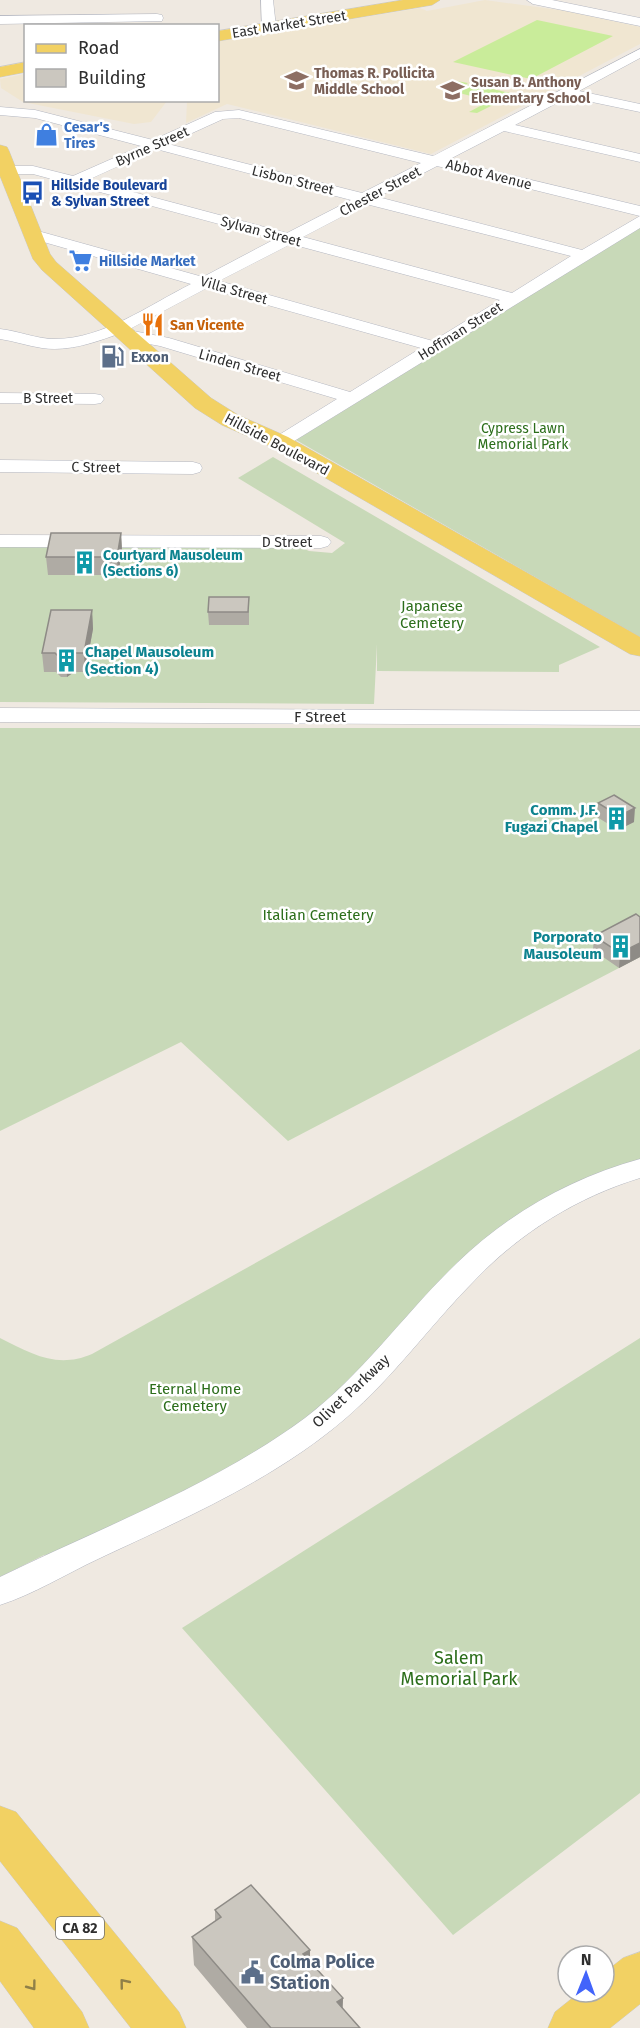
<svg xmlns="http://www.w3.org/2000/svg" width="640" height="2028" viewBox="0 0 640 2028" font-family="'Fira Sans',sans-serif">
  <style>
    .education { fill: #f0e6d1 }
    .cemetery { fill: #c8d9b8 }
    .pitch { fill: #c9ec9a }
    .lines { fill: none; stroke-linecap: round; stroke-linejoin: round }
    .minor-casing { stroke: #b4b7c1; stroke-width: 1 }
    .major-casing { stroke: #c9c9c9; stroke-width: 1 }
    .minor { fill: #fff; fill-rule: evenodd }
    .major { fill: #f2d163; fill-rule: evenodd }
    .wall { fill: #afaba4 }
    .shaded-wall { fill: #8e8b86 }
    .building { fill: #cbc7bf; stroke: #8e8b86; stroke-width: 1.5 }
    .oneway { stroke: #908048 }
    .labels { text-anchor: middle; stroke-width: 5; stroke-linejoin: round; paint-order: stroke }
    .far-street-label { font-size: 14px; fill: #2e2e2e; stroke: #fff }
    .far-education-label { font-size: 14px; font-weight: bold; fill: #785e54; stroke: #fff; text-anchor: start }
    .far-shop-label { font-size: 14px; font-weight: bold; fill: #366cbe; stroke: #fff; text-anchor: start }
    .far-transit-label { font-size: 14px; font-weight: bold; fill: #164399; stroke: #fff; text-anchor: start }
    .far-food-label { font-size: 14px; font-weight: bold; fill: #c56008; stroke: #fff; text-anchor: start }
    .far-service-label { font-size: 14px; font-weight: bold; fill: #4e5e75; stroke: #fff; text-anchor: start }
    .far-park-label { font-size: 14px; fill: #2c6e1b; stroke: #fff }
    .far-culture-label { font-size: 14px; font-weight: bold; fill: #0d838f; stroke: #fff; text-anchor: start }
    .shield { fill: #fff; stroke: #6d6d6d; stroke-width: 1.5 }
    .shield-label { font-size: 14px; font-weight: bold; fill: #2e2e2e }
    .park-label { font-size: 15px; fill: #2c6e1b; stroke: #fff }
    .culture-label { font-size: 15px; font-weight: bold; fill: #0d838f; stroke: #fff; text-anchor: end }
    .street-label { font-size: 15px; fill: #2e2e2e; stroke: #fff }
    .near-park-label { font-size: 18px; fill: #2c6e1b; stroke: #fff }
    .near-service-label { font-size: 18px; font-weight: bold; fill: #4e5e75; stroke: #fff; text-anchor: start }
  </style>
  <rect width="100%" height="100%" fill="#efe9e1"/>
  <path class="education" d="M485,0L566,11L640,27V44L431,154L227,104L186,123L187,101L218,100V41L420,8L427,11Z
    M25,74L26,100L167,101L151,122L134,124L23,102L1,88L0,79Z"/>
  <path class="cemetery" d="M640,228V637L296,440Z
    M273,457L600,647L559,665V672L377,671V644L374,704L0,702V546L300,547L309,551L332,553L345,543L238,478Z
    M0,728H640V957L288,1141L181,1042L0,1131Z
    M640,1049V1170L540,1213L331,1412L68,1553L44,1555L0,1577V1338C32,1354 57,1369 92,1354Z
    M640,1338V1793L453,1935L182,1628Z"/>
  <path class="pitch" d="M537,20L613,36L531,79L453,62Z
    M451,80L468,83L460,89L470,84L487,88L471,96L436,87Z
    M488,88L515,94L477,113L469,112L497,97L490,100L473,96Z"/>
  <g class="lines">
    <defs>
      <path id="minor" d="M261,0H273L276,27L274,30L269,31L262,27Z
        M527,0H552L640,18V26L533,4Z
        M157,14L162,15L163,18L162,21L0,24V16Z
        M640,49V58L579,91L640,104V112L568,97L515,125L640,154V162L504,131L448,160L640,206V216L437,166L378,197L582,250L640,216V228L286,446H274L271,442L274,438L337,399L160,346L122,339L121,333C96,342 69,352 42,348C28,346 14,341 0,339V329C19,331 36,339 55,339C103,339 149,305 191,284L26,237L24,234L26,231H38L203,277L275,239L33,174H0V166H33L73,176L141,146L35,118L0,115V107L35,110L153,140L215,112L239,110L433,156ZM239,118L421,163L362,193L168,144L223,119ZM156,149L351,200L287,233L88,180ZM366,204L571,256L512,293L303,237ZM291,244L500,300L433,341L219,281ZM207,288L421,348L350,392L169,338L128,330Z
        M0,393L95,394L101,395L104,399L101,403L95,404L0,403Z
        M0,460L193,462L200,464L202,468L200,472L193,474L0,472Z
        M0,535L321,536L328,538L331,542L328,546L321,548L0,547Z
        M0,708L640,711V725L0,722Z
        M640,1159V1178C578,1197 521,1232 476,1279C431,1324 394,1377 346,1418C274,1480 183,1519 98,1559C66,1574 34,1594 0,1605V1577C102,1527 213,1486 305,1418C363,1374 405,1313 457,1263C509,1213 571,1178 640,1159Z"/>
      <path id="major" d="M403,0H440L432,5L218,41V31Z
        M26,62V72L0,77V67Z
        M0,145L7,147L9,151L50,254L56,262L211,398L238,415L288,437L640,637V656L630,654L272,447L222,425L195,408L42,270L33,259L0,176Z
        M0,1806L16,1812L179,2012L186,2028H131L0,1861Z
        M0,1921L17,1928L82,2012L89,2028H34L0,1981Z
        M640,1952V2004L610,2028H548L555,2012L580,1992H604V1973L623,1958Z"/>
    </defs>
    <use href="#minor" class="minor-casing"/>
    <use href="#major" class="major-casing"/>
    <use href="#minor" class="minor"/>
    <use href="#major" class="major"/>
  </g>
  <path class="wall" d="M121,533L122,551L118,575H48L46,557Z
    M92,610L93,629L85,672H74L67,677H61L56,672H44L42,653Z
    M249,610V625H209L208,612Z
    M598,803L634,822L618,830L597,817Z
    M640,917V957L619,968L593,950L594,936Z
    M215,1910L310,1961L343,1998L342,2008L360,2028H247L194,1965L192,1937L215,1921Z"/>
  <path class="shaded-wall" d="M121,533L122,551L118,575L117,557Z
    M92,610L93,629L85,672L84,653Z
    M73,653L74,672L67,677L66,658Z
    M635,808L634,822L618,830L619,816Z
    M640,943V957L619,968L620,953Z
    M310,1950V1978L303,1954Z
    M343,1998L342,2027L337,2002Z"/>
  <path class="building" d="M51,533H121L117,557H46Z
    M209,597H249L248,612H208Z
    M51,610H92L84,653H73L66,658H60L55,653H42Z
    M614,795L635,808L619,816L598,803Z
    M636,914L640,917V943L620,953L594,936Z
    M251,1885L310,1950L303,1954L343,1998L337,2002L360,2028H271L192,1937L221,1917L215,1910Z"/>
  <defs><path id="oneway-chevron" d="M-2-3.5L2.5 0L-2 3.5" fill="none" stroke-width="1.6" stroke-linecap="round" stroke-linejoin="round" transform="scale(1.5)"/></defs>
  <g class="oneway">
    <use href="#oneway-chevron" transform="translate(124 1983) rotate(-129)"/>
    <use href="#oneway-chevron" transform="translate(32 1986) rotate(53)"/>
  </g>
  <defs>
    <symbol id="school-bare" viewBox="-9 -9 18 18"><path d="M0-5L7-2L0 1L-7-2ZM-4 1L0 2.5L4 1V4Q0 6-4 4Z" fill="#8d6e63" stroke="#fff" stroke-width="2.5" paint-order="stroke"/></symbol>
    <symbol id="shop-bare" viewBox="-9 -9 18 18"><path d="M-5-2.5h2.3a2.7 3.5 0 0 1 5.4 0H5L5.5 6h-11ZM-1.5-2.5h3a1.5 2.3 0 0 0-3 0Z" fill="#3f7fe0" stroke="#fff" stroke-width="2.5" paint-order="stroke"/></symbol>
    <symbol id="bus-bare" viewBox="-9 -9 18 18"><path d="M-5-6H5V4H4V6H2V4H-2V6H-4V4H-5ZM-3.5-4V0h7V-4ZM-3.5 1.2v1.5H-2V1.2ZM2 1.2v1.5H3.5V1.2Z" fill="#1a4fb4" stroke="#fff" stroke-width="2.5" paint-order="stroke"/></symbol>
    <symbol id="supermarket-bare" viewBox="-9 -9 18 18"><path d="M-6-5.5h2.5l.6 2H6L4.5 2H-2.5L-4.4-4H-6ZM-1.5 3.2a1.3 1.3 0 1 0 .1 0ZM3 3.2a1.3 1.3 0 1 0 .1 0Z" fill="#3f7fe0" stroke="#fff" stroke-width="2.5" paint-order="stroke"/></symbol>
    <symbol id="restaurant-bare" viewBox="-9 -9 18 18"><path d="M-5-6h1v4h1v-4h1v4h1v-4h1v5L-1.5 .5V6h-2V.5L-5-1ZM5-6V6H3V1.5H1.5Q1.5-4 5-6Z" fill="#e8710a" stroke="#fff" stroke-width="2.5" paint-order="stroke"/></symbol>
    <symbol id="fuel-bare" viewBox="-9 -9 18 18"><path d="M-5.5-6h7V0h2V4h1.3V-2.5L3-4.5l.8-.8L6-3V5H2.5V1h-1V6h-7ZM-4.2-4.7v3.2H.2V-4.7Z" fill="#5c6f8a" stroke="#fff" stroke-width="2.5" paint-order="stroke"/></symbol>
    <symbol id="building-bare" viewBox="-9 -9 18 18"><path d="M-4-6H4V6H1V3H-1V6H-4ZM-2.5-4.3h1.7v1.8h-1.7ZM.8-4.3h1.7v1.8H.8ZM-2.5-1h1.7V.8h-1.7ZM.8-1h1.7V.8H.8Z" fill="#0f9aa8" stroke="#fff" stroke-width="2.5" paint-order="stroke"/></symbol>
    <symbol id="civic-bare" viewBox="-9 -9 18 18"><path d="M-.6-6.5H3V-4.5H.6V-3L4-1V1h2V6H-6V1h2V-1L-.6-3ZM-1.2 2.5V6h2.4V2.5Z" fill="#5c6f8a" stroke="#fff" stroke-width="2.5" paint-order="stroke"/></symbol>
  </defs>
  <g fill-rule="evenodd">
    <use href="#school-bare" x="280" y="64" width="33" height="33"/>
    <use href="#school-bare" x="436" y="74" width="33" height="33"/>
    <use href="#shop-bare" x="30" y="118" width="33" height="33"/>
    <use href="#bus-bare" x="16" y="176" width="33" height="33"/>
    <use href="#supermarket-bare" x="64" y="244" width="33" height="33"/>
    <use href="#restaurant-bare" x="136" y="308" width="33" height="33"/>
    <use href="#fuel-bare" x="96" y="340" width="33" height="33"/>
    <use href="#building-bare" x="68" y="546" width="33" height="33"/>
    <use href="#building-bare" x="50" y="644" width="33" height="33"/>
    <use href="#building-bare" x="600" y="802" width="33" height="33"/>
    <use href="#building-bare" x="604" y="930" width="33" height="33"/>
    <use href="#civic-bare" x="236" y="1956" width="33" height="33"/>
  </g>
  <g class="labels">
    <g class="far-street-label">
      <text transform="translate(289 24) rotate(-9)" y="5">East Market Street</text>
      <text transform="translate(152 146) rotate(-24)" y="5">Byrne Street</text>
      <text transform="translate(489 174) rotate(14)" y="5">Abbot Avenue</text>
      <text transform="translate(293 180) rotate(14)" y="5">Lisbon Street</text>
      <text transform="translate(380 191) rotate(-28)" y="5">Chester Street</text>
      <text transform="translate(261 231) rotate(15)" y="5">Sylvan Street</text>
      <text transform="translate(234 290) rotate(16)" y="5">Villa Street</text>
      <text transform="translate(460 331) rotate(-32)" y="5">Hoffman Street</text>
      <text transform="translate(240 365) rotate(16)" y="5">Linden Street</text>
      <text x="48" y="403">B Street</text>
      <text transform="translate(277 444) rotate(28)" y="5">Hillside Boulevard</text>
      <text transform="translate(96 467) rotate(1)" y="5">C Street</text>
      <text x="287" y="547">D Street</text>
    </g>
    <g class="far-education-label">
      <text x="314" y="78">Thomas R. Pollicita<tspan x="314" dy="16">Middle School</tspan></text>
      <text x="471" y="87">Susan B. Anthony<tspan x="471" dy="16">Elementary School</tspan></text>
    </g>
    <g class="far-shop-label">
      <text x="64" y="132">Cesar's<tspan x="64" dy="16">Tires</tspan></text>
      <text x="99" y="266">Hillside Market</text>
    </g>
    <g class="far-transit-label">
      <text x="51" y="190">Hillside Boulevard<tspan x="51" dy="16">&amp; Sylvan Street</tspan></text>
    </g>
    <g class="far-food-label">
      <text x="170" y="330">San Vicente</text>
    </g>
    <g class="far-service-label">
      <text x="131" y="362">Exxon</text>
    </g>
    <g class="far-park-label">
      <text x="523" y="433">Cypress Lawn<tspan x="523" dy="16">Memorial Park</tspan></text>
    </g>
    <g class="far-culture-label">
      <text x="103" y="560">Courtyard Mausoleum<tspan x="103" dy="16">(Sections 6)</tspan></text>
    </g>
    <rect class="shield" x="56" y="1917" width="48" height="22" rx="4.5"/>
    <g class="shield-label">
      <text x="80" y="1933">CA 82</text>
    </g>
    <g class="park-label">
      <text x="432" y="611">Japanese<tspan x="432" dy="17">Cemetery</tspan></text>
      <text x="318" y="920">Italian Cemetery</text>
      <text x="195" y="1394">Eternal Home<tspan x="195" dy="17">Cemetery</tspan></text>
    </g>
    <g class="culture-label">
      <text x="85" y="657" text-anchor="start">Chapel Mausoleum<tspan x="85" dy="17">(Section 4)</tspan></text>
      <text x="598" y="815">Comm. J.F.<tspan x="598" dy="17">Fugazi Chapel</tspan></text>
      <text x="602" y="942">Porporato<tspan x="602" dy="17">Mausoleum</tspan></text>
    </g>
    <g class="street-label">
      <text x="320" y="722">F Street</text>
      <text transform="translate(351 1391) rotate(-43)" y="5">Olivet Parkway</text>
    </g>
    <g class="near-park-label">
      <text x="459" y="1664">Salem<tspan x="459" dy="21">Memorial Park</tspan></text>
    </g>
    <g class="near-service-label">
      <text x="270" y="1968">Colma Police<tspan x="270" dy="21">Station</tspan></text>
    </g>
  </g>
  <rect x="24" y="24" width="195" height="78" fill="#ffffff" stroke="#ababab" stroke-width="1.5"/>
  <rect x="36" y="44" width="30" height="9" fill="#f2d163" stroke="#ababab" stroke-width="1.5"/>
  <text x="78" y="54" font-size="18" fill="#2e2e2e">Road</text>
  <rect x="36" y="69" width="30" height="18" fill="#cbc7bf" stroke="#ababab" stroke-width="1.5"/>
  <text x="78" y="84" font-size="18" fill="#2e2e2e">Building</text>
  <g transform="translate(586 1974) rotate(1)"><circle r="28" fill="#ffffff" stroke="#ababab" stroke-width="1.5"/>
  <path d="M0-4.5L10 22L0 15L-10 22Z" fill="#4264fb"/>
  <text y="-9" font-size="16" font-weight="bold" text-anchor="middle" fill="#2e2e2e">N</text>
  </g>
</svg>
